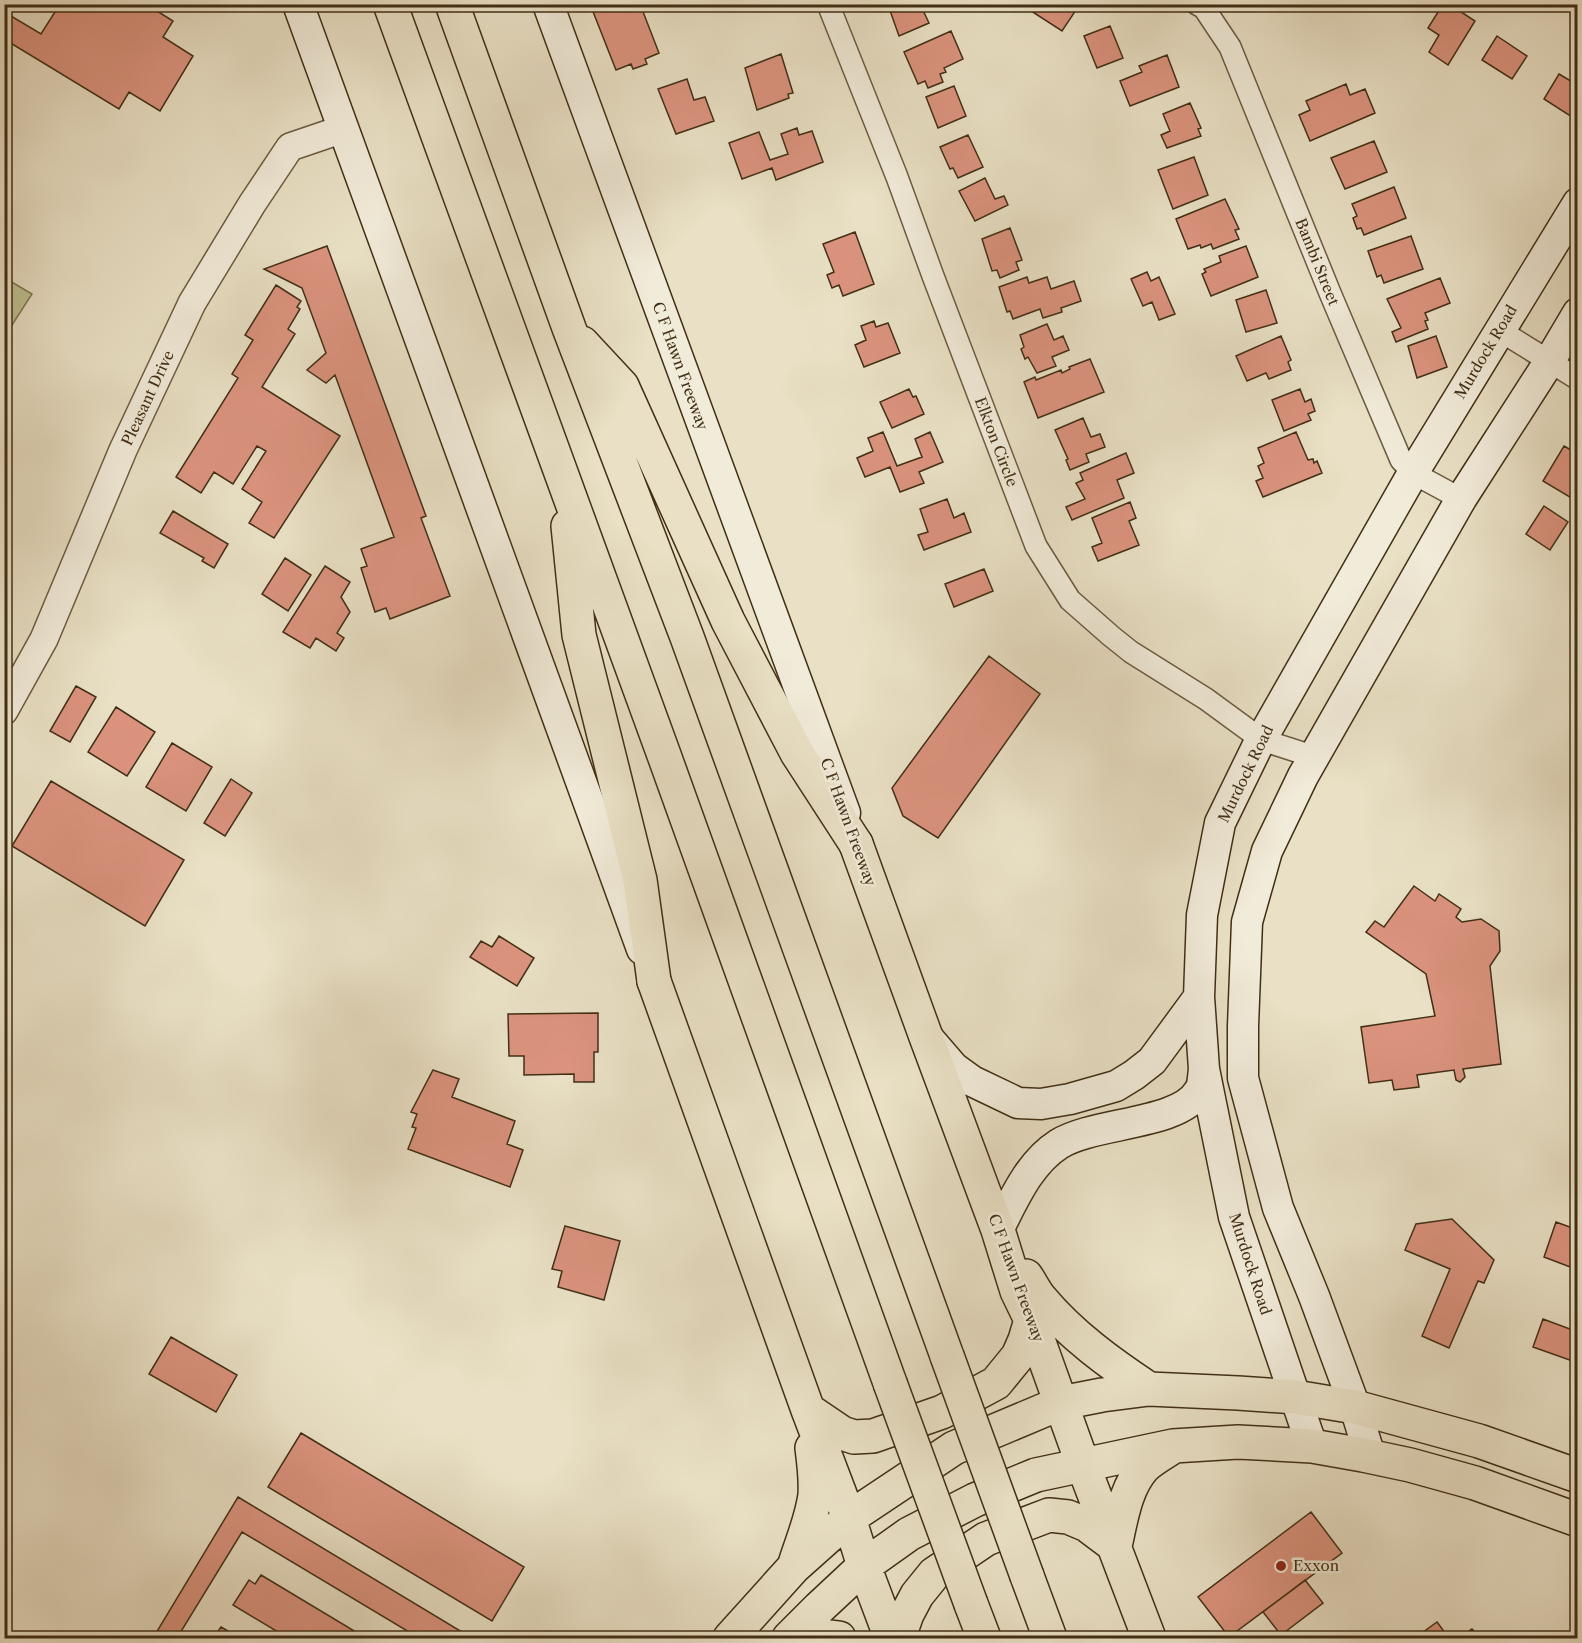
<svg xmlns="http://www.w3.org/2000/svg" width="1582" height="1643" viewBox="0 0 1582 1643" font-family="'Libre Caslon Text',serif">
  <style>
    .green { fill: #bdc090; stroke: #7f7852; stroke-width: 1.5 }
    .building { fill: #db937e; stroke: #412f15; stroke-width: 1.5 }
    .lines { fill: none; stroke-linecap: round; stroke-linejoin: round }
    .minor-casing { stroke: #6b5b41; stroke-width: 24 }
    .tertiary-casing { stroke: #6b5b41; stroke-width: 30 }
    .secondary-casing { stroke: #412f15; stroke-width: 33 }
    .primary-casing { stroke: #412f15; stroke-width: 36 }
    .motorway-casing { stroke: #412f15; stroke-width: 36 }
    .minor { stroke: #f1ebd9; stroke-width: 21 }
    .tertiary { stroke: #f1ebd9; stroke-width: 27 }
    .secondary { stroke: #f1ebd9; stroke-width: 30 }
    .primary { stroke: #e9e0c5; stroke-width: 33 }
    .motorway { stroke: #e9e0c5; stroke-width: 33 }
    .motorway-bridge-casing { stroke: #412f15; stroke-width: 36; stroke-linecap: butt }
    .motorway-bridge { stroke: #e9e0c5; stroke-width: 33 }
    .poi-dot { fill: #8f2418; stroke: #f1ebd9; stroke-width: 2 }
    .labels { text-anchor: middle; stroke-width: 5; stroke-linejoin: round; paint-order: stroke }
    .street-label { font-size: 15px; fill: #412f15; stroke: #f1ebd9 }
    .poi-label { font-size: 15px; fill: #412f15; stroke: #f1ebd9; text-anchor: start }
  </style>
  <rect width="100%" height="100%" fill="#e9e0c5"/>
  <filter id="stains"><feTurbulence type="fractalNoise" baseFrequency=".00333" numOctaves="4"/><feColorMatrix values="0 0 0 0 .2 0 0 0 0 .09 0 0 0 0 .02 0 0 0 .5 -.17"/></filter>
  <radialGradient id="worn" r=".72"><stop offset=".6" stop-color="#630" stop-opacity="0"/><stop offset="1" stop-color="#630" stop-opacity=".3"/></radialGradient>
  <path class="green" d="M5,278L32,294L5,336Z"/>
  <path class="building" d="M60,4H146L173,21L163,37L193,56L160,111L129,92L119,109L4,39V16L6,13L41,34Z
    M590,4H640L659,53L645,59L647,64L633,69L631,64L616,70Z
    M889,4H920L929,23L899,36L888,5Z
    M1027,4H1074L1078,7L1062,31L1025,7Z
    M1443,4H1449L1475,21L1448,65L1429,52L1439,35L1428,28Z
    M1110,26L1123,58L1097,68L1084,36Z
    M951,31L963,59L944,68L946,72L940,74L943,82L928,88L925,81L918,84L904,52Z
    M1497,36L1527,56L1512,79L1482,60Z
    M781,54L793,93L788,94L789,98L757,110L745,68Z
    M1167,55L1179,87L1130,106L1120,81L1142,72L1139,66Z
    M1559,74L1574,83L1578,78V108L1572,117L1544,99Z
    M687,79L694,100L705,97L714,121L676,134L658,89Z
    M1346,84L1350,95L1365,89L1375,113L1310,141L1299,115L1310,110L1306,101Z
    M954,86L966,116L938,128L926,97Z
    M1190,103L1201,128L1198,129L1201,136L1167,148L1161,135L1170,131L1163,114Z
    M797,128L799,135L812,131L823,162L776,180L772,168L742,179L729,143L759,132L770,160L788,154L781,134Z
    M968,135L983,167L958,178L953,168L950,169L940,147Z
    M1374,141L1387,172L1345,189L1331,158Z
    M1194,157L1208,195L1173,209L1158,170Z
    M985,178L995,199L1004,196L1008,205L975,221L959,191Z
    M1394,187L1406,218L1364,235L1361,228L1357,229L1353,218L1357,216L1352,204Z
    M1225,199L1239,229L1235,230L1239,239L1213,249L1211,244L1201,248L1200,245L1188,249L1176,219Z
    M1010,228L1022,260L1016,262L1019,270L1000,278L997,270L992,271L982,239Z
    M855,232L874,284L843,296L839,285L832,288L827,275L834,272L823,244Z
    M1411,236L1423,269L1384,283L1381,275L1377,277L1368,251Z
    M327,246L426,516L421,518L450,596L390,619L386,608L375,612L361,568L367,566L361,549L394,537L335,375L326,383L307,370L326,353L302,288L264,269Z
    M1246,246L1258,277L1211,296L1202,274L1206,272L1204,269L1221,262L1219,256Z
    M1147,272L1151,281L1159,277L1175,314L1159,320L1152,302L1143,306L1131,279Z
    M1027,277L1029,283L1047,277L1051,289L1074,281L1081,301L1061,308L1062,312L1043,318L1040,309L1013,319L1010,311L1007,312L999,287Z
    M1440,278L1450,303L1425,313L1428,320L1425,321L1428,329L1396,342L1392,332L1401,328L1387,299Z
    M276,285L301,301L297,307L300,309L288,329L295,334L262,387L340,436L274,538L249,523L262,502L242,489L266,451L257,446L233,484L214,472L201,493L176,477L238,378L232,374L253,340L245,335Z
    M1266,290L1277,323L1246,332L1236,300Z
    M874,321L876,327L888,323L900,353L864,367L855,345L866,340L861,326Z
    M1047,324L1054,340L1063,336L1069,350L1052,357L1056,366L1037,373L1028,357L1025,359L1021,349L1024,347L1020,335Z
    M1281,336L1291,360L1288,362L1291,370L1269,379L1266,373L1247,381L1236,356Z
    M1436,336L1447,367L1417,378L1408,346Z
    M1090,359L1104,392L1038,418L1024,382L1035,377L1036,380L1061,370L1062,373L1070,369L1069,367Z
    M909,389L913,397L916,396L924,414L892,428L880,402Z
    M1300,389L1305,402L1311,399L1315,411L1308,414L1311,420L1284,431L1272,400Z
    M1083,418L1091,437L1100,434L1105,447L1086,454L1089,462L1070,470L1066,460L1068,459L1055,430Z
    M883,432L897,466L922,457L915,439L930,432L943,462L919,472L924,483L900,492L890,467L865,477L857,458L873,451L868,438Z
    M1296,432L1308,460L1313,459L1314,463L1317,461L1322,473L1263,497L1256,481L1263,478L1258,466L1264,463L1258,448Z
    M1564,446L1578,454V502L1543,481Z
    M1126,453L1134,473L1117,480L1124,498L1072,520L1066,507L1085,499L1076,483L1083,480L1080,473Z
    M947,499L954,518L964,513L971,532L924,550L918,535L928,532L920,509Z
    M1130,502L1136,518L1129,521L1139,545L1098,561L1092,547L1102,543L1092,518Z
    M1544,506L1568,522L1550,550L1526,534Z
    M173,511L228,544L214,568L202,561L204,558L160,533Z
    M285,558L311,575L288,611L262,594Z
    M325,566L350,582L341,597L350,612L337,633L344,638L336,651L316,638L310,648L283,632Z
    M984,569L993,591L954,607L945,584Z
    M989,656L1040,694L938,838L903,816L892,788Z
    M76,686L96,697L70,742L50,731Z
    M116,707L155,732L127,776L88,752Z
    M172,743L212,767L186,811L146,787Z
    M231,779L252,793L225,836L204,823Z
    M51,781L184,860L145,926L12,846Z
    M1414,886L1435,901L1439,894L1461,909L1456,917L1462,922L1481,919L1499,931L1500,951L1490,966L1501,1064L1463,1069L1465,1077L1460,1082L1456,1080L1454,1070L1417,1075L1419,1087L1394,1090L1392,1080L1369,1083L1361,1027L1435,1016L1426,974L1366,932L1375,921L1384,927Z
    M499,936L534,958L517,986L470,957L481,941L492,947Z
    M598,1013V1052H594V1082H574V1074L524,1075V1056H509L508,1014Z
    M433,1070L459,1079L452,1097L515,1121L507,1144L523,1150L510,1187L408,1149L416,1128L412,1127L417,1114L411,1112Z
    M1452,1219L1494,1260L1484,1283L1478,1281L1449,1348L1422,1336L1450,1269L1405,1250L1416,1224Z
    M1556,1222L1578,1230V1270L1544,1257Z
    M565,1226L620,1241L604,1300L558,1287L562,1271L552,1269Z
    M1543,1319L1578,1332V1363L1533,1347Z
    M171,1337L237,1375L216,1412L149,1374Z
    M301,1433L524,1567L492,1621L268,1487Z
    M238,1497L472,1638H419L242,1532L177,1638H153Z
    M1311,1512L1342,1553L1229,1637L1198,1597Z
    M261,1575L366,1638H288L233,1605L249,1580L255,1584Z
    M1305,1580L1323,1603L1281,1635L1263,1612Z
    M1437,1622L1449,1638H1415Z
    M221,1627L240,1638H213Z
    M1472,1629L1481,1638H1458Z"/>
  <g class="lines">
    <defs>
      <path id="minor" d="M828,4L897,177L933,276L1036,546L1070,600L1111,636L1131,652L1206,699L1262,740L1315,757
        M1197,4L1204,8L1230,47L1330,293L1401,460L1413,473L1461,499
        M1499,330L1578,379"/>
      <path id="tertiary" d="M4,711L44,639L123,450L192,303L252,204L290,147L343,129"/>
      <path id="secondary" d="M298,4L642,949
        M548,4L845,813
        M929,1039L954,1068L972,1081L1018,1103L1041,1104L1070,1099L1116,1086L1134,1075L1152,1061L1199,997
        M998,1230C1014,1199 1029,1163 1059,1144C1094,1122 1180,1125 1199,1091C1203,1086 1203,1076 1204,1069
        M1312,1446L1234,1217L1204,1069L1199,997L1202,915L1220,823L1257,747L1413,473L1578,203
        M1370,1456L1355,1407L1314,1296L1278,1208L1243,1078V1026L1247,922L1267,851L1303,776L1461,499L1549,362L1578,313"/>
      <path id="primary" d="M856,844L925,1034L998,1230L1017,1291L1031,1320L1083,1465L1149,1638
        M654,981L808,1410L849,1518L864,1566L891,1638
        M1026,1276C1031,1283 1035,1292 1041,1299C1071,1335 1111,1364 1149,1389
        M808,1410L842,1433L854,1437L873,1436L942,1412L996,1383L1018,1356L1025,1340L1031,1320
        M1115,1546C1121,1520 1125,1488 1144,1467C1151,1460 1162,1454 1171,1448
        M794,1567C801,1544 812,1519 815,1495C816,1479 814,1463 812,1448
        M730,1638L794,1567L849,1518L954,1448L1061,1403L1102,1395L1149,1389L1238,1393L1295,1397L1355,1407L1479,1441L1578,1476
        M789,1638L819,1608L864,1566L909,1534L975,1500L1036,1475L1173,1446L1238,1442L1312,1446L1363,1455L1410,1465L1475,1483L1578,1520
        M795,1638L831,1637L839,1638
        M902,1638L901,1631L907,1614L917,1595L934,1574L986,1539L1049,1515L1068,1517L1087,1525L1115,1546"/>
      <path id="motorway" d="M390,4L664,755L890,1383
        M452,4L569,328L687,637L947,1356
        M582,343L622,386L728,621L797,753L856,844
        M568,526L579,635L640,880L654,981
        M1027,1576L1050,1638
        M971,1604L984,1638"/>
    </defs>
    <use href="#minor" class="minor-casing"/>
    <use href="#tertiary" class="tertiary-casing"/>
    <use href="#secondary" class="secondary-casing"/>
    <use href="#primary" class="primary-casing"/>
    <use href="#motorway" class="motorway-casing"/>
    <use href="#minor" class="minor"/>
    <use href="#tertiary" class="tertiary"/>
    <use href="#secondary" class="secondary"/>
    <use href="#primary" class="primary"/>
    <use href="#motorway" class="motorway"/>
    <defs>
      <path id="motorway-bridge" d="M947,1356L1027,1576
        M890,1383L971,1604"/>
    </defs>
    <use href="#motorway-bridge" class="motorway-bridge-casing"/>
    <use href="#motorway-bridge" class="motorway-bridge"/>
  </g>
  <circle class="poi-dot" cx="1281" cy="1566" r="6"/>
  <g class="labels">
    <g class="street-label">
      <text transform="translate(1317 262) rotate(68)" y="5">Bambi Street</text>
      <text transform="translate(1486 352) rotate(-59)" y="5">Murdock Road</text>
      <text transform="translate(680 366) rotate(70)" y="5">C F Hawn Freeway</text>
      <text transform="translate(148 398) rotate(-65)" y="5">Pleasant Drive</text>
      <text transform="translate(996 442) rotate(69)" y="5">Elkton Circle</text>
      <text transform="translate(1246 774) rotate(-64)" y="5">Murdock Road</text>
      <text transform="translate(848 822) rotate(70)" y="5">C F Hawn Freeway</text>
      <text transform="translate(1250 1264) rotate(72)" y="5">Murdock Road</text>
      <text transform="translate(1016 1278) rotate(70)" y="5">C F Hawn Freeway</text>
    </g>
    <g class="poi-label">
      <text x="1293" y="1571">Exxon</text>
    </g>
  </g>
  <rect width="1582" height="1643" fill="none" stroke="#e9e0c5" stroke-width="24"/>
  <rect x="6" y="6" width="1570" height="1631" fill="none" stroke="#412f15" stroke-width="3"/>
  <rect x="12" y="12" width="1558" height="1619" fill="none" stroke="#412f15" stroke-width="1.5"/>
  <rect width="100%" height="100%" filter="url(#stains)"/>
  <rect width="100%" height="100%" fill="url(#worn)"/>
</svg>
